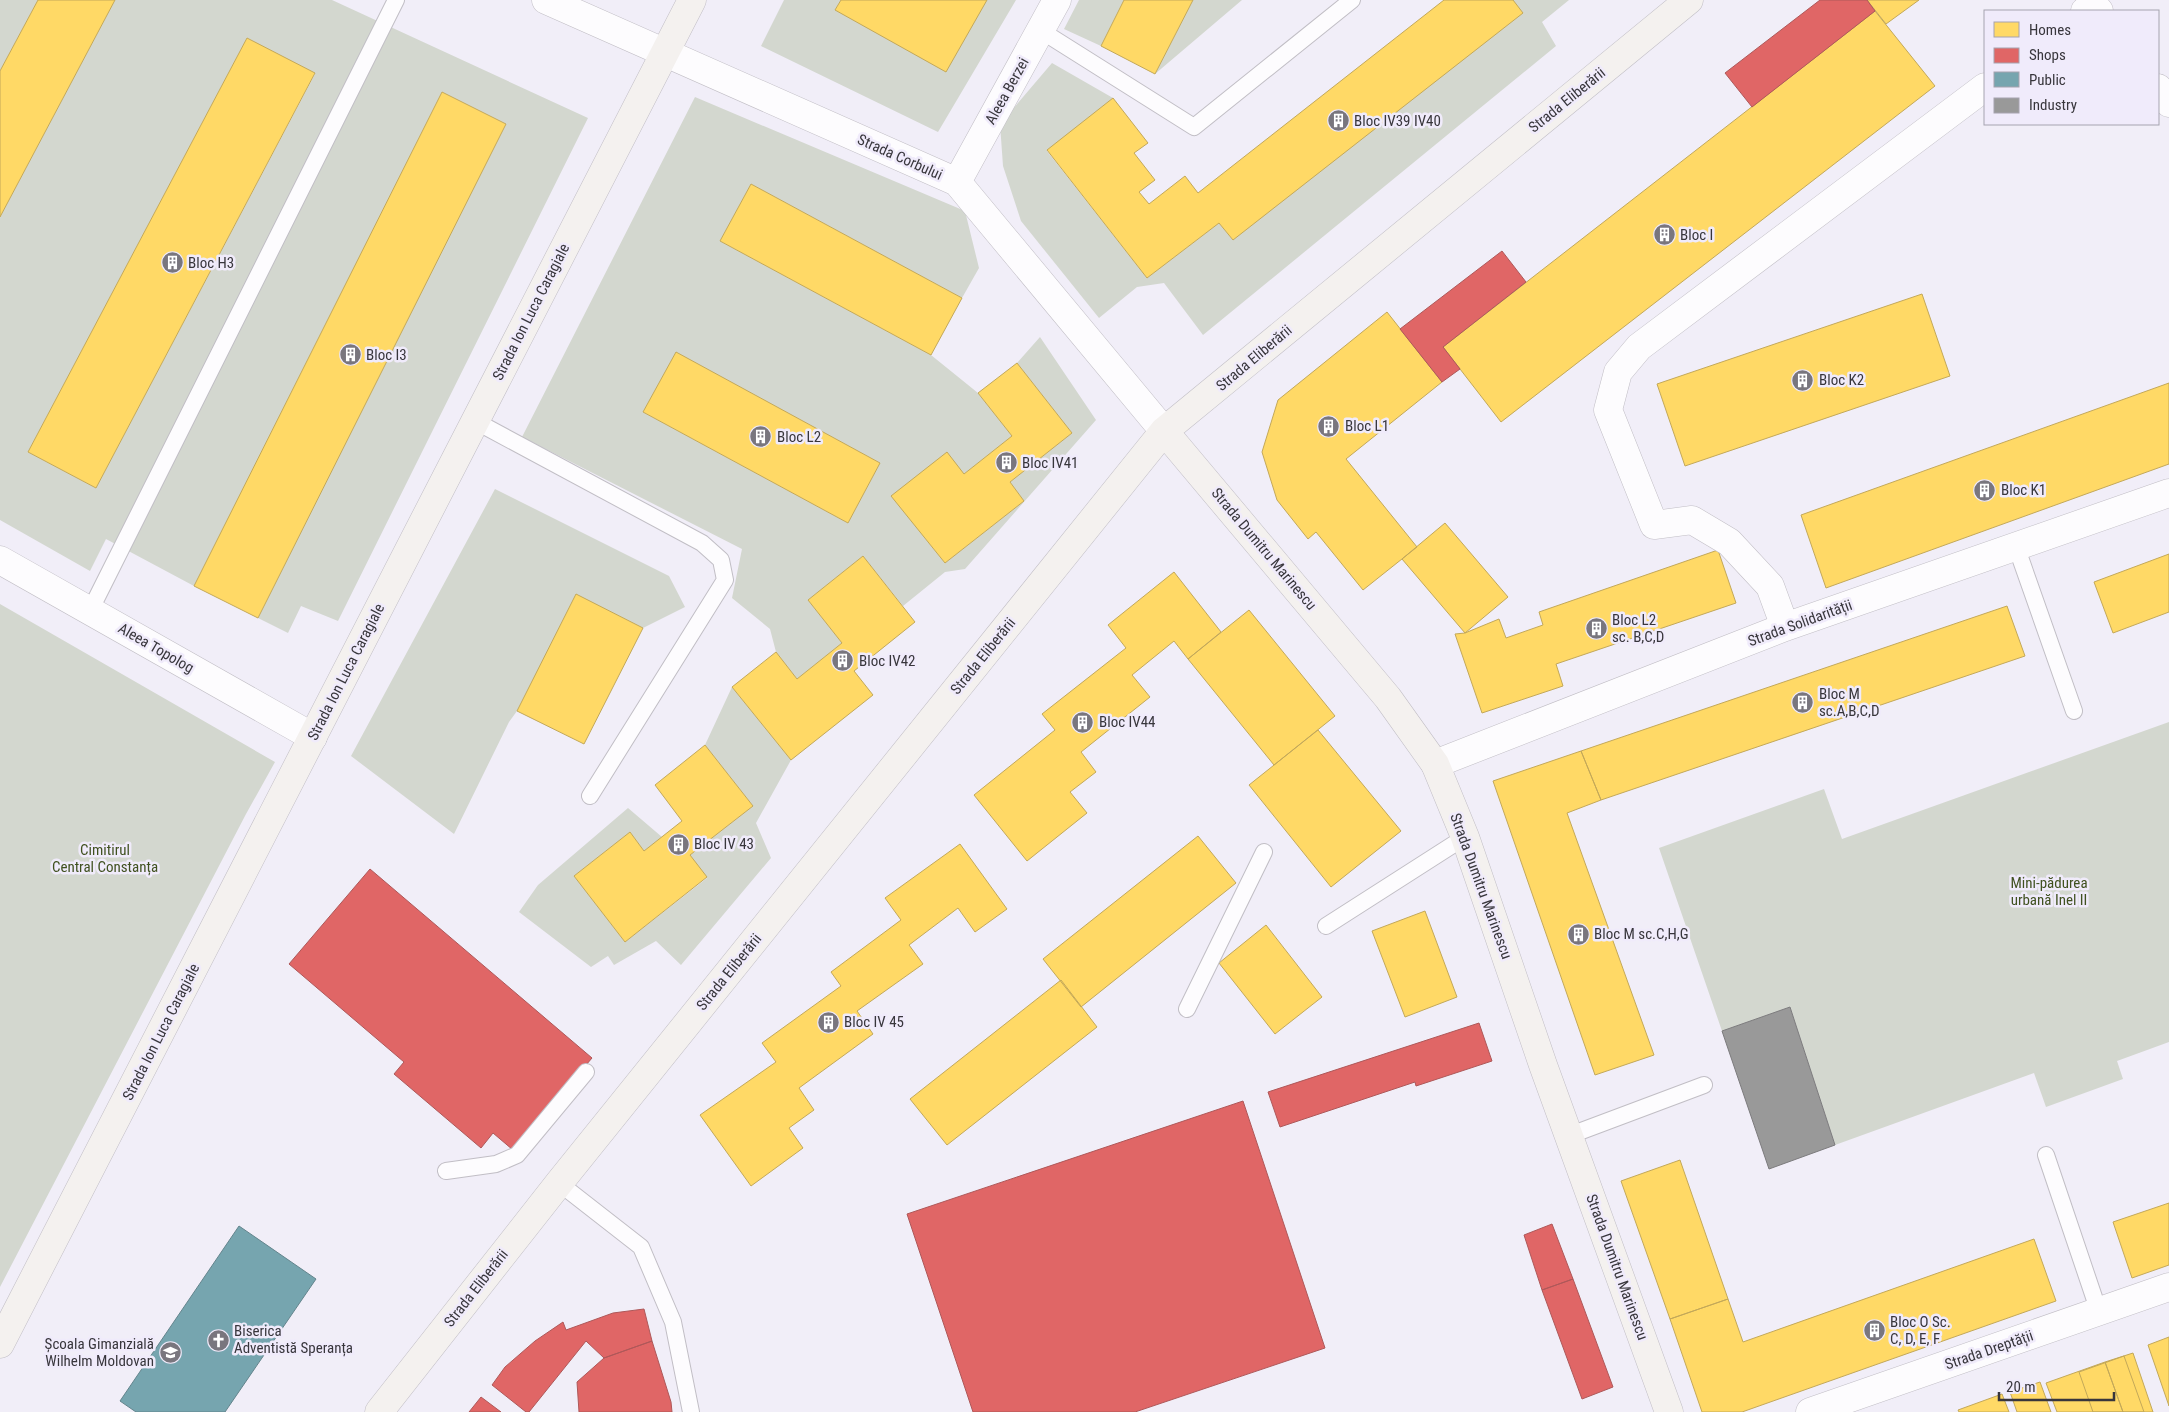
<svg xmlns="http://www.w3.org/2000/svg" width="2169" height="1412" viewBox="0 0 2169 1412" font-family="'Roboto Condensed',sans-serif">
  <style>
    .green { fill: #d3d7cf; fill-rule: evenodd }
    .homes { fill: #ffd966; stroke: #c3a859 }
    .shops { fill: #e06666; stroke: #ae5859 }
    .public { fill: #76a5af; stroke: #63848c }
    .industry { fill: #999; stroke: #7c7b7d }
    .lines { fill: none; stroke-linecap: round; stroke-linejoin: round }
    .lane-casing { stroke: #c1bec5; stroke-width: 18 }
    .street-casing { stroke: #c1bec5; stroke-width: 29 }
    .secondary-casing { stroke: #c1bec5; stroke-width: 29 }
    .lane { stroke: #fdfcfe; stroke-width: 16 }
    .street { stroke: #fdfcfe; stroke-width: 28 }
    .secondary { stroke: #f4f1ef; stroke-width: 28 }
    .labels { text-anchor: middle; stroke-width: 5; stroke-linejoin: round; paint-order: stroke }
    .street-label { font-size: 15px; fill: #38363c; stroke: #f0ebfb }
    .poi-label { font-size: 15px; fill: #38363c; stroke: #f0ebfb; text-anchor: start }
    .park-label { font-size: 15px; fill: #405120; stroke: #f0ebfb }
  </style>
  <rect width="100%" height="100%" fill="#f1eef8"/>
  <path class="green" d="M0,0H38L0,71Z
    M115,0H332L588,118L338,621L301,606L288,633L258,618L506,124L442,92L194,586L106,539L90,571L0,520V217ZM247,38L315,74L96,488L28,452Z
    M784,0H841L835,10L987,0H1016L938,132L761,46Z
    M1079,0H1124L1101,46L1064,29Z
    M1193,0H1242L1155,74Z
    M1513,0H1569L1542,22L1556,46L1203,335L1164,283L1137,287L1099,318L1021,221L1003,166L1000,124L1052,63L1113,98L1047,151L1147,278L1219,223L1233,240Z
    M695,97L965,211L979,268L962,298L751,184L720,241L931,355L978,393L1012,436L964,474L892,496L945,563L1024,501L1010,482L1072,433L1017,363L1040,337L1096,420L965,569L945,572L903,606L863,556L808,600L842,643L797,679L776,652L770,629L732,598L742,549L522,437ZM676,353L880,463L848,523L643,412Z
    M495,489L669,576L685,607L643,628L576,595L517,711L509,722L454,834L351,756Z
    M0,604L275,762L246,814L0,1287Z
    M732,687L791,760L756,823L771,858L681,965L656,941L614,965L608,956L591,967L519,912L538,885L628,808L662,837L644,851L630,832L574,876L625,942L707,878L690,855L753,806L705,745Z
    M2169,722V1042L2117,1061L2123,1079L2046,1107L2034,1073L1835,1145L1790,1007L1722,1031L1659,848L1824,789L1842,839Z"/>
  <path class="homes" d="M38,0H115L0,217V71Z
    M841,0H987L946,72L835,10Z
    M1124,0H1193L1155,74L1101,46Z
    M1444,0H1513L1523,13L1233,240L1219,223L1147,278L1047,150L1113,98L1148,143L1134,153L1155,180L1139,192L1149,204L1185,176L1198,193Z
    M1867,0H1919L1886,24Z
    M1875,11L1935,86L1501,422L1443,347Z
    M247,38L315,73L96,488L28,452Z
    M442,92L506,124L258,618L194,586Z
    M751,184L962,298L931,355L720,241Z
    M1922,294L1950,376L1685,466L1657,384Z
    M1387,312L1442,382L1346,459L1417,547L1363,590L1316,532L1308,539L1277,500L1262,452L1278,400Z
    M676,352L880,463L848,523L643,412Z
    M1017,363L1072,433L1010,482L1024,501L945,563L891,496L947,452L964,474L1012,436L978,393Z
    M2169,383V464L1826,588L1801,515Z
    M1445,523L1508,597L1465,633L1402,559Z
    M1718,550L1736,603L1556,664L1563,686L1482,713L1455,634L1465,633L1499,619L1506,638L1543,625L1539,612Z
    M2169,554V612L2113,633L2094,582Z
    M863,556L915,622L854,671L873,695L791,760L732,687L776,652L797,679L842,643L808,600Z
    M1174,572L1221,632L1188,659L1174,641L1132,675L1150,697L1081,752L1096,772L1070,792L1087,813L1027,861L974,795L1055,730L1042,714L1126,648L1108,625Z
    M576,594L643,628L584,744L517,711Z
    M2007,606L2025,656L1601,800L1581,751Z
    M1249,610L1335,716L1274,765L1188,659Z
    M1318,730L1401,831L1331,887L1249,785Z
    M705,745L753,806L690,855L707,877L625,942L574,876L630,832L644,851L682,821L655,785Z
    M1581,751L1601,800L1567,813L1654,1055L1595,1075L1493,781Z
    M1198,836L1236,883L1081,1007L1043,959Z
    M960,844L1007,909L975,932L958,908L909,945L923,964L857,1011L873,1034L799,1088L814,1110L789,1128L803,1148L751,1186L700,1115L776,1062L762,1043L841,986L831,972L901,920L885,898Z
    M1425,911L1457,997L1405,1017L1372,931Z
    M1266,925L1322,997L1275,1034L1219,963Z
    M1061,980L1097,1027L947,1145L910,1099Z
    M1680,1160L1728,1299L1670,1319L1621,1181Z
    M2169,1203V1265L2132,1278L2113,1222Z
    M2034,1239L2056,1301L1742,1412H1702L1670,1319L1728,1299L1743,1342Z
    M2169,1337V1406L2148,1345Z
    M2133,1353L2153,1412H2123L2105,1362Z
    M2124,1356L2144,1412H2093L2079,1372Z
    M2105,1362L2123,1412H2057L2046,1383Z
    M2040,1382L2051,1412H2017L2010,1392Z
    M2002,1394L2009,1412H1959L1958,1410Z"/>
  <path class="shops" d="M1820,0H1867L1875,11L1752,107L1725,73Z
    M1502,251L1526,282L1443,347L1460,369L1442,382L1400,329Z
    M370,869L592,1058L513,1150L493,1133L481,1148L394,1074L404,1062L289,964Z
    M1479,1023L1492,1061L1416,1086L1415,1082L1280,1127L1268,1092Z
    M1243,1101L1325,1348L1135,1412H973L907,1214Z
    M1552,1224L1573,1279L1542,1290L1524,1235Z
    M1573,1279L1613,1387L1582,1399L1542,1290Z
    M644,1309L652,1341L604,1358L586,1341L529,1412H526L492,1385L505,1367L535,1341L563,1322L566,1330L613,1313Z
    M652,1341L671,1402L672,1412H579L577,1382L604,1358Z
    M481,1397L501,1412H469Z"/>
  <path class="public" d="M239,1226L316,1279L225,1412H136L120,1401Z"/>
  <path class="industry" d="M1790,1007L1835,1145L1769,1169L1722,1031Z"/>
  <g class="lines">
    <defs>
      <path id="lane" d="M1040,30L1194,127L1352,0
        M475,421L702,543L721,560L725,580L590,796
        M2016,546L2074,711
        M90,611L396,0
        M1326,926L1465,837
        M1187,1009L1264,852
        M1568,1136L1704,1085
        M2046,1155L2099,1312
        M446,1171L496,1164L517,1155L586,1072
        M559,1183L641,1247L673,1322L691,1412"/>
      <path id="street" d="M546,0L957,182L1164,431
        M2085,11L2094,5L2099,11
        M2158,88L2169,103
        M957,182L1057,0
        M0,560L313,737
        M1785,627L1770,586L1729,542L1692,520L1654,525L1608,410L1618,372L1639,347L1985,87
        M1435,764L1785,627L2169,493
        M1810,1412L2169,1287"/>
      <path id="secondary" d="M1164,431L1388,698L1435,764L1465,837L1543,1065L1669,1412
        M0,1344L692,0
        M379,1412L559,1183L1164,431L1689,0"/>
    </defs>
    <use href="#lane" class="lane-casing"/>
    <use href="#street" class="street-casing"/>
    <use href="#secondary" class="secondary-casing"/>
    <use href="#lane" class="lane"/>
    <use href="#street" class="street"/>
    <use href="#secondary" class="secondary"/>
  </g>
  <defs>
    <symbol id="building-disc" viewBox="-11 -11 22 22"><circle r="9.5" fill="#79767e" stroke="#f0ebfb"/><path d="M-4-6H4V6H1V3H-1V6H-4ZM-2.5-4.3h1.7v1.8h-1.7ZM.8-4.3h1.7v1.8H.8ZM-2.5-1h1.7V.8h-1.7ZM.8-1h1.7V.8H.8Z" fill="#fff"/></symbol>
    <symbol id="church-disc" viewBox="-11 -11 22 22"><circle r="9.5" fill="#79767e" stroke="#f0ebfb"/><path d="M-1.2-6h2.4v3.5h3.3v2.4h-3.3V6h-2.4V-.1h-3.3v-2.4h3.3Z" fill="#fff"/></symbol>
    <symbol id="school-disc" viewBox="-11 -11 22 22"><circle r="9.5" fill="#79767e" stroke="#f0ebfb"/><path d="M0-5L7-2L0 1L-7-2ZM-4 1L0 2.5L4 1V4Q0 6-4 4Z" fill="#fff"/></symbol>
  </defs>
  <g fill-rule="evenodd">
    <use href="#building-disc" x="1326" y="108" width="25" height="25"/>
    <use href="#building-disc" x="1652" y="222" width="25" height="25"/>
    <use href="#building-disc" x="160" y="250" width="25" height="25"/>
    <use href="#building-disc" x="338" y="342" width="25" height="25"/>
    <use href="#building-disc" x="1790" y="368" width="25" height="25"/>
    <use href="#building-disc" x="1316" y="414" width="25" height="25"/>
    <use href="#building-disc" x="748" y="424" width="25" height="25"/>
    <use href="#building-disc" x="994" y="450" width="25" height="25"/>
    <use href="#building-disc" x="1972" y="478" width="25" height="25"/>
    <use href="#building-disc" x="1584" y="616" width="25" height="25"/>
    <use href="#building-disc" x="830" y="648" width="25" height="25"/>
    <use href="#building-disc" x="1790" y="690" width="25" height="25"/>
    <use href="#building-disc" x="1070" y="710" width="25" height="25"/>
    <use href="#building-disc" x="666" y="832" width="25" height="25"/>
    <use href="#building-disc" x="1566" y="922" width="25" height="25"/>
    <use href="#building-disc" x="816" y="1010" width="25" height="25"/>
    <use href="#building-disc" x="1862" y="1318" width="25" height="25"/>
    <use href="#church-disc" x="206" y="1328" width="25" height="25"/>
    <use href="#school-disc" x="158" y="1340" width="25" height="25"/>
  </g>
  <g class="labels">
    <g class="street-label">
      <text transform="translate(1007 91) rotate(-61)" y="5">Aleea Berzei</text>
      <text transform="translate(1567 100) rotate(-39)" y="5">Strada Eliberării</text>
      <text transform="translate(900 157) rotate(24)" y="5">Strada Corbului</text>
      <text transform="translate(531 312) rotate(-63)" y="5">Strada Ion Luca Caragiale</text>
      <text transform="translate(1254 358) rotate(-40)" y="5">Strada Eliberării</text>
      <text transform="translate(1264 549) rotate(50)" y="5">Strada Dumitru Marinescu</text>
      <text transform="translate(1800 623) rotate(-20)" y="5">Strada Solidarității</text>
      <text transform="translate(156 648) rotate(30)" y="5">Aleea Topolog</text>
      <text transform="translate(983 656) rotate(-51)" y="5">Strada Eliberării</text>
      <text transform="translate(346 672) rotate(-63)" y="5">Strada Ion Luca Caragiale</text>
      <text transform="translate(1481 886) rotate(70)" y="5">Strada Dumitru Marinescu</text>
      <text transform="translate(729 972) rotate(-51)" y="5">Strada Eliberării</text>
      <text transform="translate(161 1032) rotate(-63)" y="5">Strada Ion Luca Caragiale</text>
      <text transform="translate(1617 1267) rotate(70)" y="5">Strada Dumitru Marinescu</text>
      <text transform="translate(476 1288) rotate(-52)" y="5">Strada Eliberării</text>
      <text transform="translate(1989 1350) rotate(-19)" y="5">Strada Dreptății</text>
    </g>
    <g class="poi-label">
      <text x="1354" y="126">Bloc IV39 IV40</text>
      <text x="1680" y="240">Bloc I</text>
      <text x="188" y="268">Bloc H3</text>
      <text x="366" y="360">Bloc I3</text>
      <text x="1819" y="385">Bloc K2</text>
      <text x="1345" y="431">Bloc L1</text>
      <text x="777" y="442">Bloc L2</text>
      <text x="1022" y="468">Bloc IV41</text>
      <text x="2001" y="495">Bloc K1</text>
      <text x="1612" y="625">Bloc L2<tspan x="1612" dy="17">sc. B,C,D</tspan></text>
      <text x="859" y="666">Bloc IV42</text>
      <text x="1819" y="699">Bloc M<tspan x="1819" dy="17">sc.A,B,C,D</tspan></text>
      <text x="1099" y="727">Bloc IV44</text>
      <text x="694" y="849">Bloc IV 43</text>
      <text x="1594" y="939">Bloc M sc.C,H,G</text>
      <text x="844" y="1027">Bloc IV 45</text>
      <text x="1890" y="1327">Bloc O Sc.<tspan x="1890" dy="17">C, D, E, F</tspan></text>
      <text x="234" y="1336">Biserica<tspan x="234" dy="17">Adventistă Speranța</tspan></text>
      <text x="154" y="1349" text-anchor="end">Școala Gimanzială<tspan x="154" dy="17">Wilhelm Moldovan</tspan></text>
    </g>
    <g class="park-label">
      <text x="105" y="855">Cimitirul<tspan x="105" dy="17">Central Constanța</tspan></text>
      <text x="2049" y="888">Mini-pădurea<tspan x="2049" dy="17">urbană Inel II</tspan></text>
    </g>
  </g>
  <rect x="1984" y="10" width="175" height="115" fill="#f0ebfb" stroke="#a6a3af"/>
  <rect x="1994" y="22" width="25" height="15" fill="#ffd966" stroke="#a6a3af"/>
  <text x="2029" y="35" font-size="15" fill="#38363c">Homes</text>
  <rect x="1994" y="48" width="25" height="15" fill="#e06666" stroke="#a6a3af"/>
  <text x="2029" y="60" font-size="15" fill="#38363c">Shops</text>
  <rect x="1994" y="72" width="25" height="15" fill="#76a5af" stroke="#a6a3af"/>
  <text x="2029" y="85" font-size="15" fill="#38363c">Public</text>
  <rect x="1994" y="98" width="25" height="15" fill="#999999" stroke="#a6a3af"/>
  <text x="2029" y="110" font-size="15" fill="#38363c">Industry</text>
  <path d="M1999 1392v8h115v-8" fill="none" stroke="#38363c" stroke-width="2.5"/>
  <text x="2006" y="1392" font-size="15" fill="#38363c" stroke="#f0ebfb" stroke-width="4" paint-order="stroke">20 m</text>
</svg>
